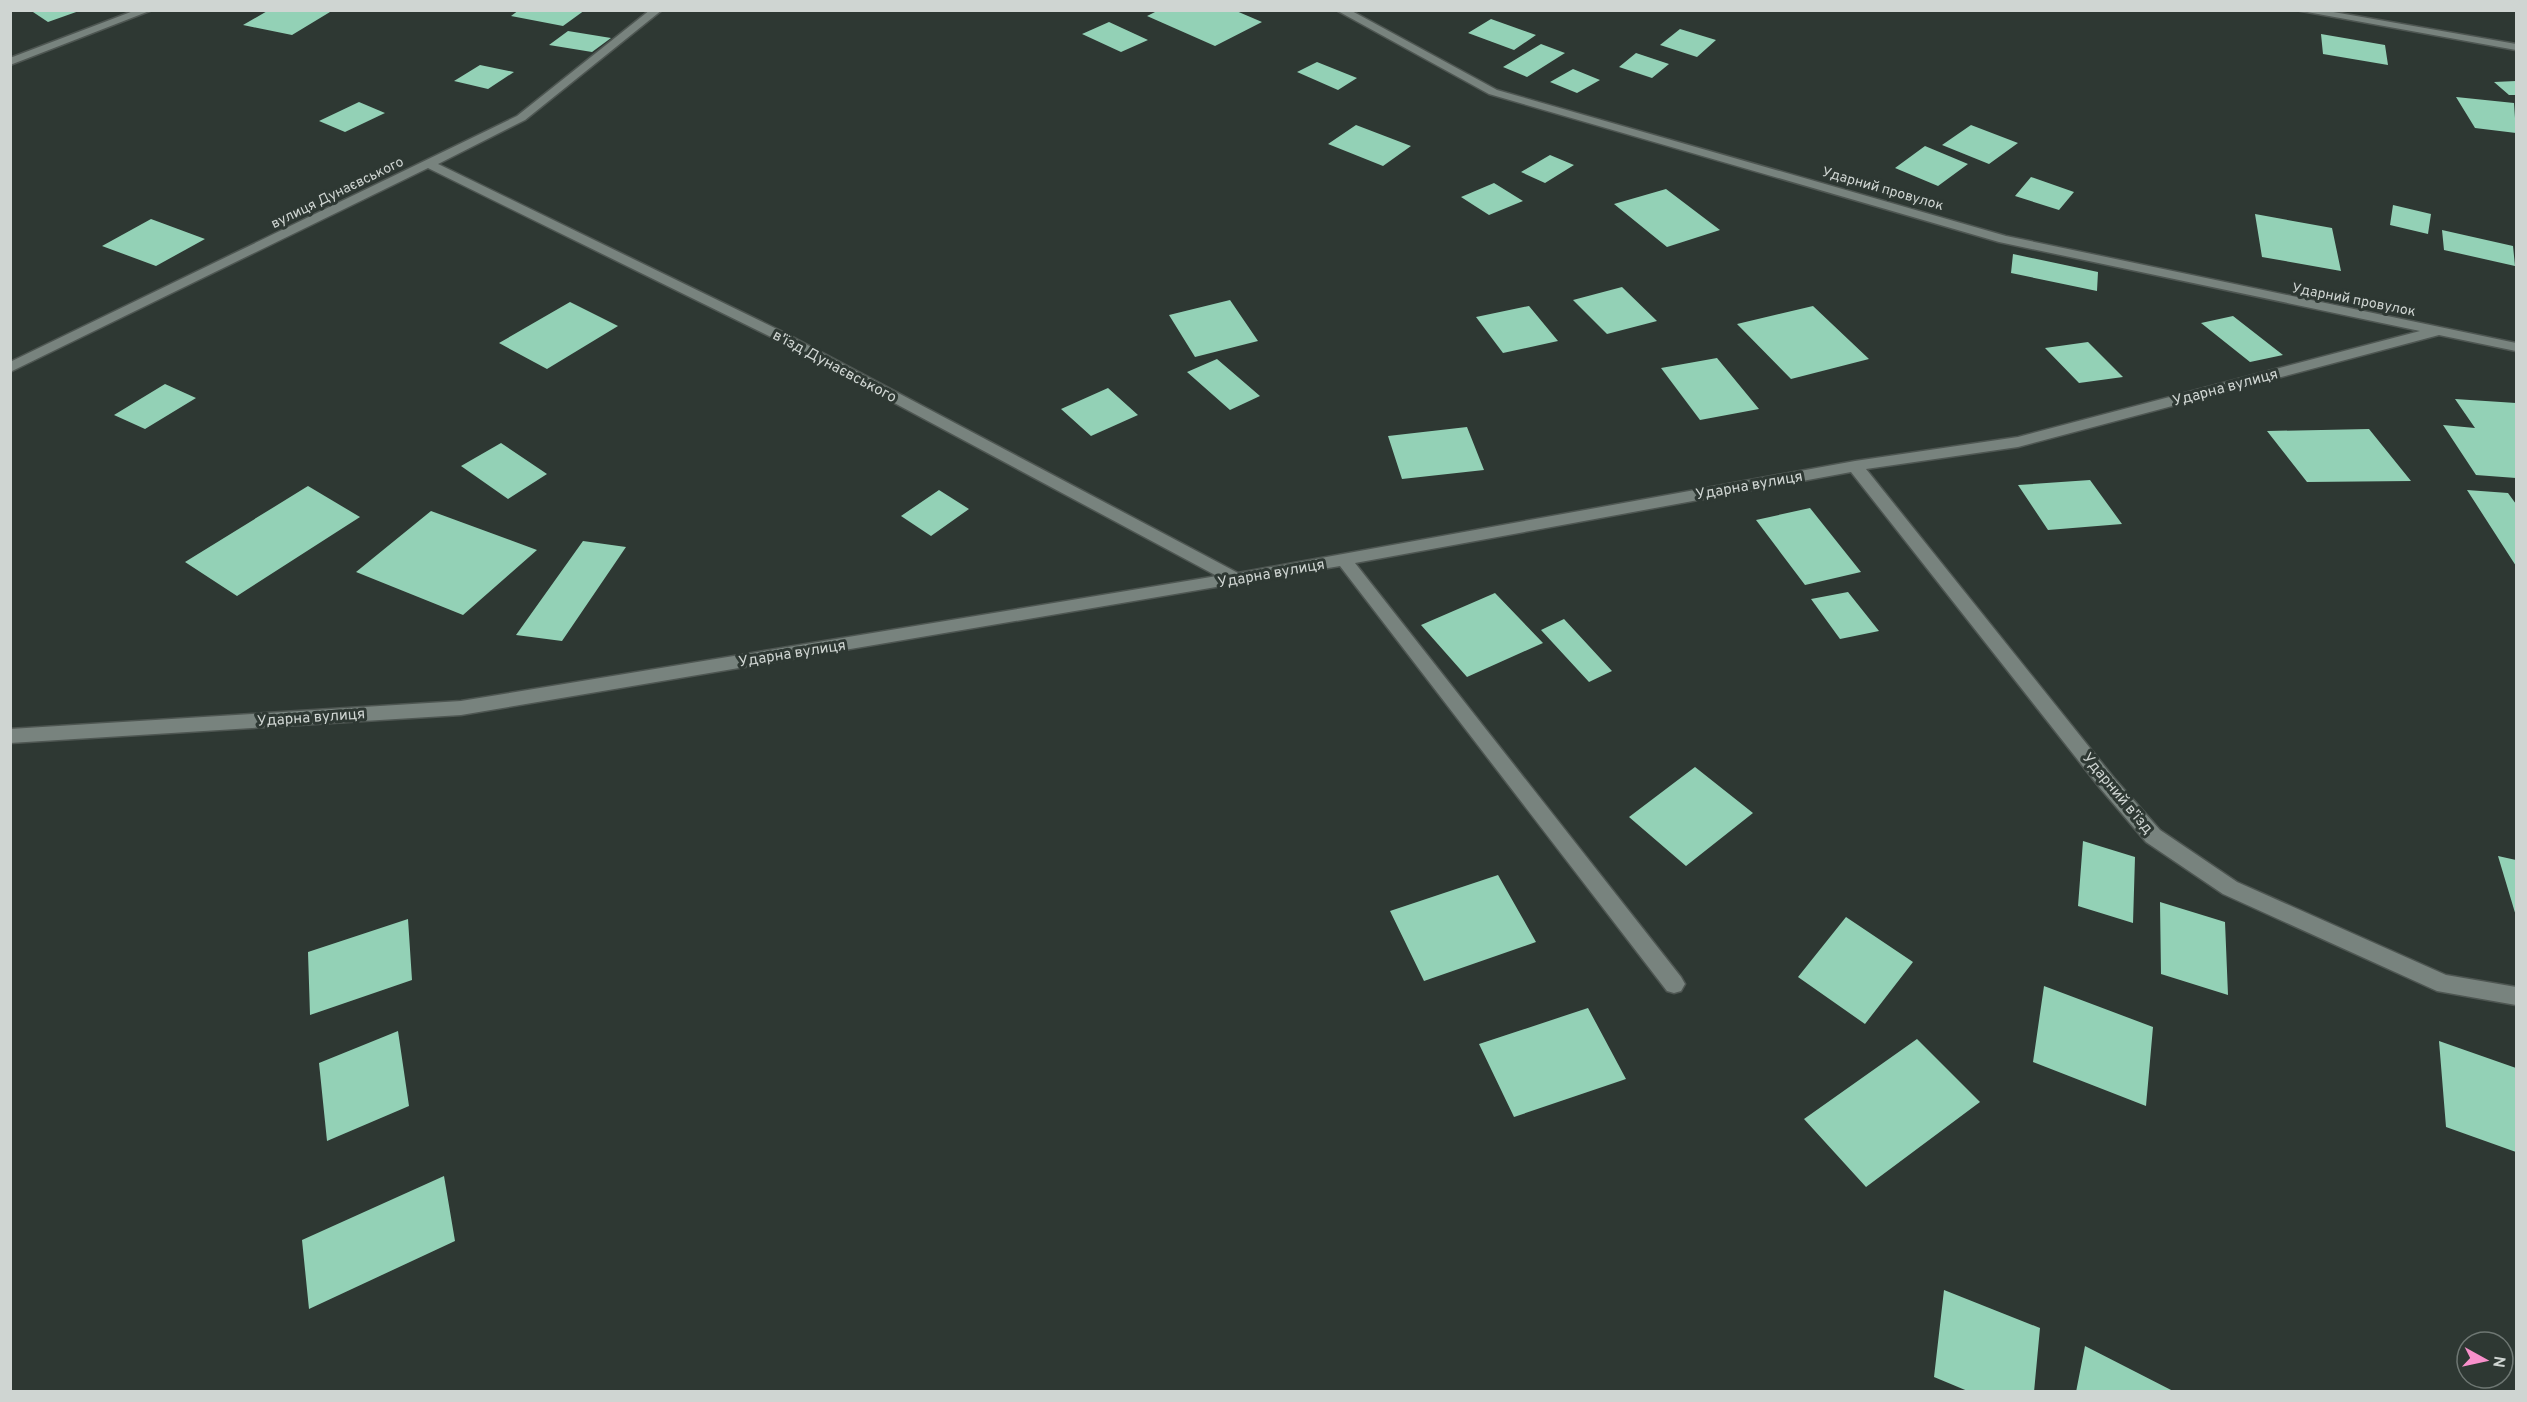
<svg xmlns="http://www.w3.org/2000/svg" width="2527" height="1402" viewBox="0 0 2527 1402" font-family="Overpass,sans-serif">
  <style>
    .building { fill: #93d1b6 }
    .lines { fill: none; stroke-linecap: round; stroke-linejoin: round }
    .minor-casing { stroke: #4e5652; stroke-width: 3 }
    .minor { fill: #78837e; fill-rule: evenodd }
    .labels { text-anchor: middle; stroke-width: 6; stroke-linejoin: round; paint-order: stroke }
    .far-street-label { font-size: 14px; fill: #cfd5d2; stroke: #2e3833 }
    .street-label { font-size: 15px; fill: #cfd5d2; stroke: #2e3833 }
  </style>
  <rect width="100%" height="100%" fill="#2e3833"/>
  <path class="building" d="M30,10H79V11L48,22Z
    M269,10H322L330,12L292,35L243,25Z
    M519,10H585L563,26L511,16Z
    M1159,10H1234L1262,22L1215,46L1147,16Z
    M1491,19L1536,35L1514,50L1468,33Z
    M1109,22L1148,40L1121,52L1082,34Z
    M1680,29L1716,40L1697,57L1660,45Z
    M568,31L611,38L592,52L549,45Z
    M2321,34L2385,45L2388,65L2323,54Z
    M1541,44L1565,53L1527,77L1503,67Z
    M1636,53L1669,64L1652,78L1619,67Z
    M1317,62L1357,78L1338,90L1297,72Z
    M480,65L514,72L488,89L454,81Z
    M1573,69L1600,80L1577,93L1550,82Z
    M2516,81V95H2509L2494,82Z
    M2456,97L2514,103L2516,133L2475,128Z
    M359,102L385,113L345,132L319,121Z
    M1356,125L1411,146L1383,166L1328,144Z
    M1971,125L2018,143L1989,164L1942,145Z
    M1925,146L1968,164L1938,186L1895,168Z
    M1550,155L1574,165L1545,183L1521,172Z
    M2031,177L2074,192L2059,210L2015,196Z
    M1494,183L1523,201L1489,215L1461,197Z
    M1666,189L1720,230L1667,247L1614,204Z
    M2393,205L2431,214L2428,234L2390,225Z
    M2255,214L2332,228L2341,271L2262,257Z
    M151,219L205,239L156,266L102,246Z
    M2442,230L2513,246L2515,266L2444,250Z
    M2013,254L2098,272L2097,291L2011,273Z
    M1622,287L1657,321L1607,334L1573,300Z
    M1230,300L1258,341L1195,357L1169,315Z
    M570,302L618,326L547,369L499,343Z
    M1529,306L1558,341L1503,353L1476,317Z
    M1813,306L1869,359L1791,379L1737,324Z
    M2233,316L2283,355L2250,362L2201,323Z
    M2088,342L2123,377L2079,383L2045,348Z
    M1717,358L1759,409L1700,420L1661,368Z
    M1217,359L1260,396L1230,410L1187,372Z
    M165,384L196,398L145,429L114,415Z
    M1108,388L1138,415L1091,436L1061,409Z
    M2455,399L2516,403V478L2476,475L2443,425L2475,428Z
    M1467,427L1484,470L1402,479L1388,436Z
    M2369,429L2411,481L2307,482L2267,431Z
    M501,443L547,474L508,499L461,466Z
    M2090,480L2122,524L2048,530L2018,485Z
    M308,486L360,517L237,596L185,562Z
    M939,490L969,509L931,536L901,516Z
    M2467,490L2508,493L2516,504V566Z
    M1810,508L1861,572L1805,585L1756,520Z
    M431,511L537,550L463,615L356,572Z
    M583,541L626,547L562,641L516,635Z
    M1848,592L1879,631L1840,639L1811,599Z
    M1495,593L1543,643L1467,677L1421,625Z
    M1564,619L1612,671L1589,682L1541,630Z
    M1695,767L1753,813L1686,866L1629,817Z
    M2083,841L2135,857L2133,923L2078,906Z
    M2498,856L2516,860V916Z
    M1498,875L1536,942L1424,981L1390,911Z
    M2160,902L2225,922L2228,995L2161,974Z
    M1846,917L1913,962L1865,1024L1798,977Z
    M408,919L412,980L310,1015L308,952Z
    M2044,986L2153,1027L2146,1106L2033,1062Z
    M1588,1008L1626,1079L1514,1117L1479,1044Z
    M398,1031L409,1106L327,1141L319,1063Z
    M1917,1039L1980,1102L1866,1187L1804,1119Z
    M2439,1041L2516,1068V1152L2446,1127Z
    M444,1176L455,1241L309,1309L302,1240Z
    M1944,1290L2040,1328L2034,1392H1970L1934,1377Z
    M2085,1346L2175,1392H2076Z"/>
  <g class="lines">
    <defs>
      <path id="minor" d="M136,10H152L10,65V58Z
        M650,10H662L525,120L438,164L785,333L1238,573L1855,461L2018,437L2420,331L1999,242L1489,94L1336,10H1350L1497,90L2006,236L2516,343V351L2439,335L2018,447L1866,469L2114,778L2160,830L2237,882L2446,975L2516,987V1005L2437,991L2223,894L2146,842L2100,788L1851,472L1355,563L1681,977L1685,984L1681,991L1674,993L1667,991L1340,566L461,715L10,743V729L461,701L1217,576L775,339L428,168L10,372V362L517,116Z
        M2296,10H2322L2516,44V50Z"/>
    </defs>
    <use href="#minor" class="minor-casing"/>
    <use href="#minor" class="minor"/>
  </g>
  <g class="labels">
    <g class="far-street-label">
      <text transform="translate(1883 188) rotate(16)" y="5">Ударний провулок</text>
      <text transform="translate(337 192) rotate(-26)" y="5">вулиця Дунаєвського</text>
      <text transform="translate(2354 299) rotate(11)" y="5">Ударний провулок</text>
    </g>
    <g class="street-label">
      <text transform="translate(835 366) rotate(28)" y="5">в'їзд Дунаєвського</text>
      <text transform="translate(2225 387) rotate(-15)" y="5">Ударна вулиця</text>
      <text transform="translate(1749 485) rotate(-10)" y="5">Ударна вулиця</text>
      <text transform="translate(1271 573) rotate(-10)" y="5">Ударна вулиця</text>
      <text transform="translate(792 653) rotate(-9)" y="5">Ударна вулиця</text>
      <text transform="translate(311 717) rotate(-4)" y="5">Ударна вулиця</text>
      <text transform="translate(2118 793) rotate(50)" y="5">Ударний в'їзд</text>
    </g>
  </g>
  <rect width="2527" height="1402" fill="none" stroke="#cfd5d2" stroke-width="24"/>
  <g transform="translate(2485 1360) rotate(98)"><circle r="28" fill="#2e3833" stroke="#6e7773" stroke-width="1.5"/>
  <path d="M0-4.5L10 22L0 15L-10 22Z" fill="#f890cb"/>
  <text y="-9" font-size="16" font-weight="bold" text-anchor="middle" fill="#cfd5d2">N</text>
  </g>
</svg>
